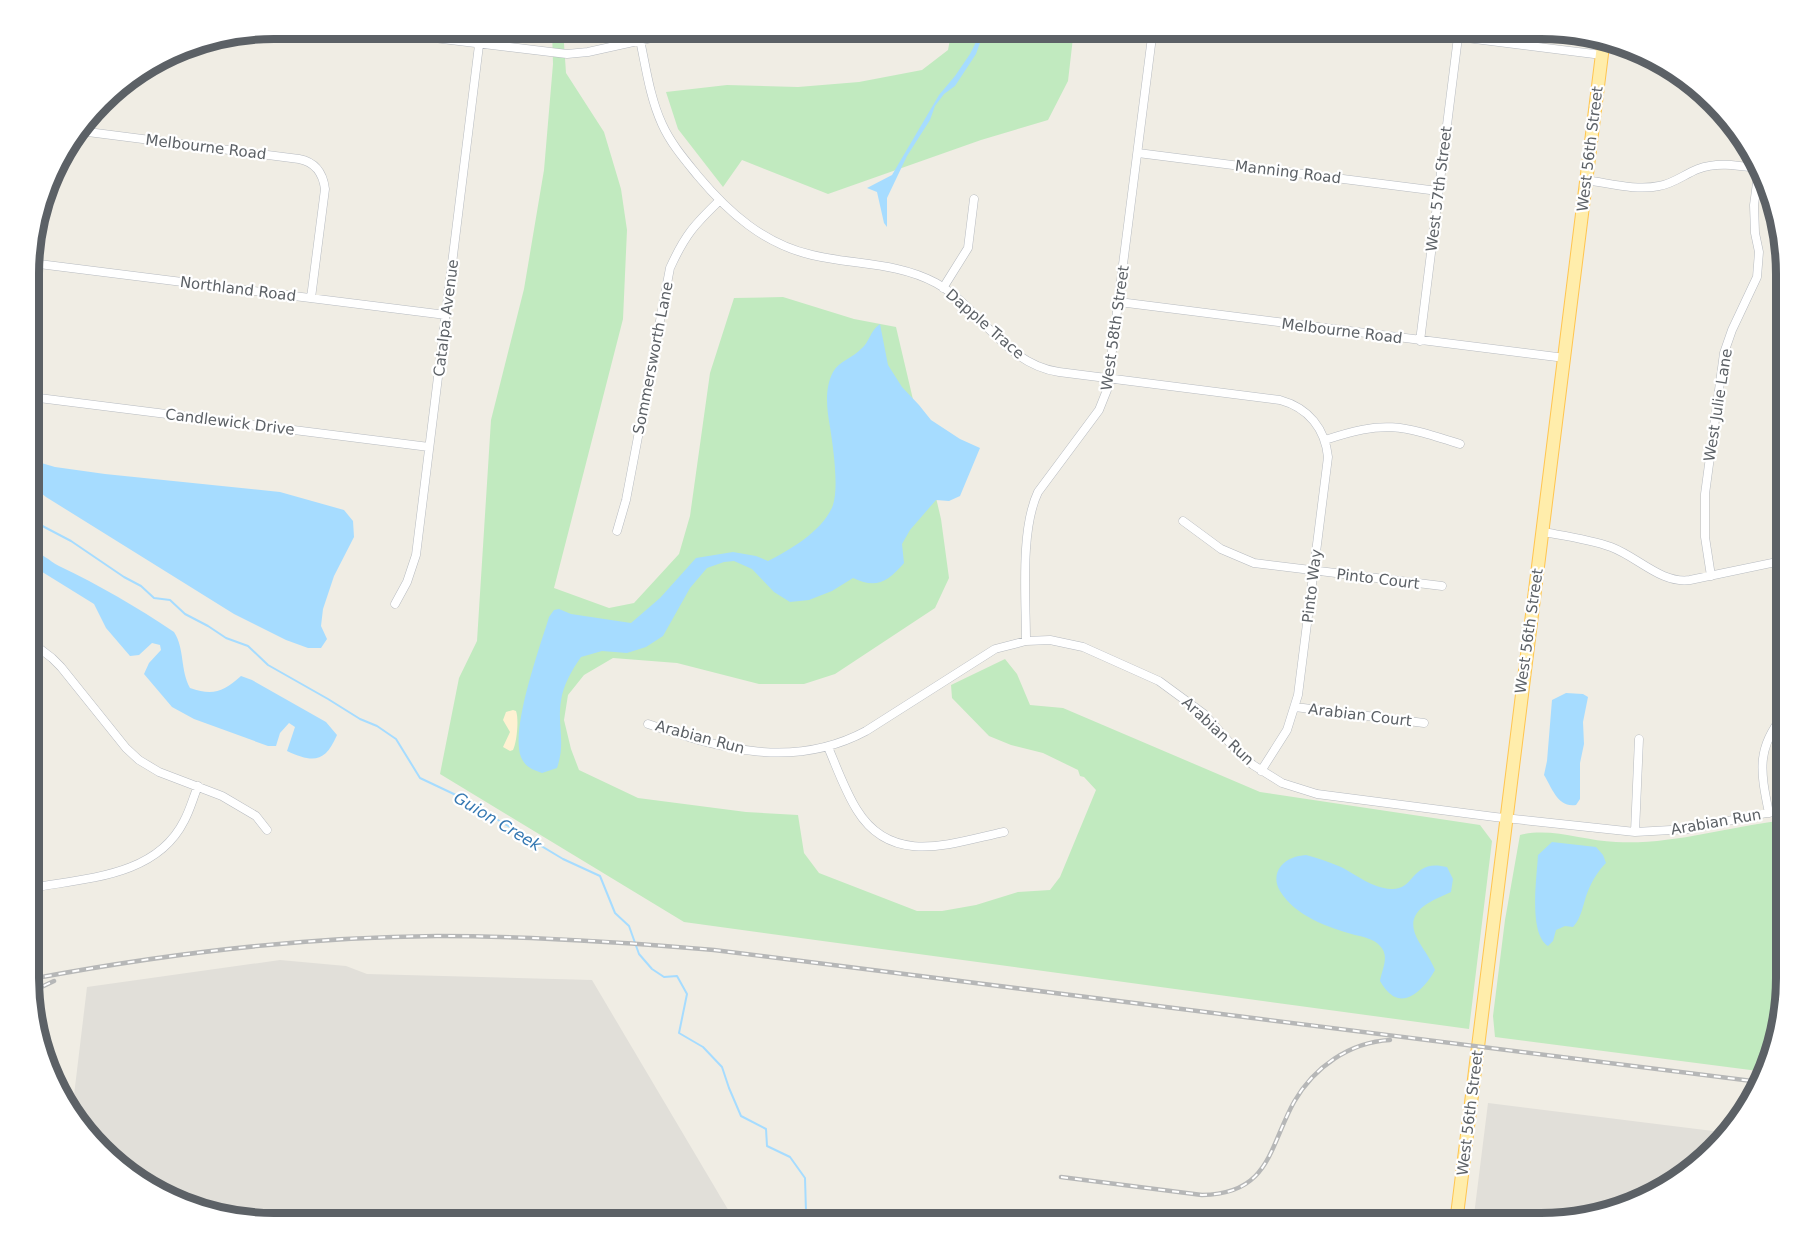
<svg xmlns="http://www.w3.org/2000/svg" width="1815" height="1252" viewBox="0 0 1815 1252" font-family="'DejaVu Sans',sans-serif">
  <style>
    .industrial { fill: #e1dfd9 }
    .green { fill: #c1eabf }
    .sand { fill: #fef1d2 }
    .water { fill: #a6dcff }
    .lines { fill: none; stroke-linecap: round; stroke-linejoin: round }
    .stream { stroke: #a6dcff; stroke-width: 2 }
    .street-casing { stroke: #b7bbc0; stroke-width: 9 }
    .primary-casing { stroke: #ffc54f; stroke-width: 14 }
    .street { stroke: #fff; stroke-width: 8 }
    .primary { stroke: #ffedab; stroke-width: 12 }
    .rail-casing { stroke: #b6b7b7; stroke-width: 4.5 }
    .rail { stroke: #fff; stroke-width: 2; stroke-dasharray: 7; stroke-linecap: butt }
    .labels { text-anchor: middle; stroke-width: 4.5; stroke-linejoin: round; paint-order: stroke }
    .street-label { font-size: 15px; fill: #5c6166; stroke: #fff }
    .water-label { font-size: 16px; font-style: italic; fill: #3578b2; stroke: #fff }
    .rim { fill: none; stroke: #5c6166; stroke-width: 8 }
  </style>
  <rect width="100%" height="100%" fill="#f0ede4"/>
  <path class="industrial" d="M280,960L346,966L367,974L592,980L736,1223H258L195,1210L125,1173L72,1112L87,987Z
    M1488,1103L1729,1133L1650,1198L1542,1223H1473Z"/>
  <path class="green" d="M552,29H563L566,73L604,132L621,189L627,230L623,319L554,588L609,608L634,603L679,554L690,516L710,373L734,298L783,297L854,319L896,327L941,519L949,578L935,608L835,674L804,684H759L677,663L613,658L584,675L568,695L564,720L571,749L579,770L638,798L746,812L798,815L804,853L819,873L917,911H942L976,905L1018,892L1050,890L1060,877L1096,790L1084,777L1080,776L1078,770L1043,753L1011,745L989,736L952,698L951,685L1005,659L1017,674L1030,705L1063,708L1260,792L1480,825L1492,841L1469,1029L684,922L440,774L459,678L477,641L491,420L524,289L544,170L553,64Z
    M952,29H1074L1068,81L1048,120L981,140L828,194L742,160L723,187L678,129L666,92L727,85L798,87L859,82L922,70L948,50Z
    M1786,820V994L1773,1057L1766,1072L1495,1037L1493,1016L1505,920L1520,835C1551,827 1584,841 1616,842C1674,845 1729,826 1786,820Z"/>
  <path class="sand" d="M513,710L516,711C519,719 517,742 513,750L510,751L503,747L510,732L503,720L506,712Z"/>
  <path class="water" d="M979,29H985L976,54L955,86L944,94L935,106L930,120L907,156L887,198V227L884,223L877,192L867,188L892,175L939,95L955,76L970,54L978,38Z
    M880,324L888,365L902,387L919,405L931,420L960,439L980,448L960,496L949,501L936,500L910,530L902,544L904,563C888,582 876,589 853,578L832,591L809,600L790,602L774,592L752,569L734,561L724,562L707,568L690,588L663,636L646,647L627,653L602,651L581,657C572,670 563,685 561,701C557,725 566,742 557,768L542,773C533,770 525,767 521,757C510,729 540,647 549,617L554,610L559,609L571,614L631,623L660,598L696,558L733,552L756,556L768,561C790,550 824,530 833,505C839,486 833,447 830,427C827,410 824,389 833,372C839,361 853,358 861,349C870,342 869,332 880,324Z
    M31,460L55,467L105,474L280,492L344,510L353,521L354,537L334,576L323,609L321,626L327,639L321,648H308L286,640L234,614L46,497L31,485Z
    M31,552C42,552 49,561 59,566C99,585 137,607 174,632C185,649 180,670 190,688C213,696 223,692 241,676L252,680L326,722L337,735C325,763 313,763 287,751L295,727L289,723L280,733L276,746H268L194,719L172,707L144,674L149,663L161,650L160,645L152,643L139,655L130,656L106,628L94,604L31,565Z
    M1566,693L1583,694L1588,697L1583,722L1584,744L1580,763V799L1576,805C1558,808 1552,788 1544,775L1547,761L1552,700Z
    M1552,842L1596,847L1603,855L1606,863C1598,871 1592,881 1588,891C1583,903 1582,918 1573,927L1565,926L1556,930L1553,941L1548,946C1528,933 1537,876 1538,855Z
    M1306,855C1318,858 1329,862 1341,867C1357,875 1372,888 1391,889C1416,890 1411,858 1447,867L1453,879L1451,892C1429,902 1401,912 1419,942C1425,952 1430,958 1435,970C1428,983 1410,1006 1393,996C1387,992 1383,986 1380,981C1382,969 1390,956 1380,946C1374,939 1364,937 1355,935C1328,927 1296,917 1280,891C1275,883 1275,873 1281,866C1288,858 1296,856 1306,855Z"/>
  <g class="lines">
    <path class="stream" d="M31,520L71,541L124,577L141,586L154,598L170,600L185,614L208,626L226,638L248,646L268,665L328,699L360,719L377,726L396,739L420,778L458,796L563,859L600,876L615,913L629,926L639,954L652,969L664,977L677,976L687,994L679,1033L703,1047L722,1067L729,1088L741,1116L766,1129L767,1146L790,1157L805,1178L806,1212L815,1223"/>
    <defs>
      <path id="street" d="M360,29L567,54L588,52L692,29
        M1395,29L1602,55
        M640,40C646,68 650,98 662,124C671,144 685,160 698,176C729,213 764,244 812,255C854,265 897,262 936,283C981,308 1004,364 1059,372L1280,400C1309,408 1325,429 1328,457L1298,695L1287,730L1261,771
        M80,131L299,159C315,162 323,173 325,189L311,298
        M1138,153L1438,191
        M1585,180C1609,183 1636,191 1659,186C1673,184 1685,174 1698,169C1718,161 1741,166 1762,169
        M31,263L446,315
        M943,288L968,248L974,199
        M1119,302L1565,358
        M1420,341L1458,37
        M31,397L429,447
        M1325,440C1385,420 1400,425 1460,444
        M1183,521L1221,549L1254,563L1442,586
        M617,531L626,500L670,268C685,235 694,225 720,200
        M1543,532C1565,536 1589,539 1611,547C1638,557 1661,584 1690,580L1786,560
        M1711,576L1705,537V494L1724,353L1732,330L1757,277L1759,252L1755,233L1754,205L1759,168
        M395,604L407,582L416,555L481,29
        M1026,641C1026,598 1020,530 1038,492L1099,410L1107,390L1153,29
        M31,642L52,658L61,667L126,748L139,760L159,772L222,796L256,816L267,830
        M1295,707L1424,723
        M648,724C722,749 793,770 866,731L995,649L1026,641L1050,640L1083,647L1159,681L1204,714L1238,752L1253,765L1282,783L1317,794L1495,817L1635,832L1689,829L1786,809
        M828,747C837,768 845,791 857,810C892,867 952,843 1004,832
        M1769,813C1760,770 1756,747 1786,712
        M1635,832L1639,739
        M31,888C85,878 156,877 184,821C190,810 193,798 198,786"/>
      <path id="primary" d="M1456,1223L1604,38"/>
    </defs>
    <use href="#street" class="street-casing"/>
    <use href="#primary" class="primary-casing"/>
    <use href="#street" class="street"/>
    <use href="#primary" class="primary"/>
    <defs>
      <path id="rail" d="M31,979C164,954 301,937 437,936C530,936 622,942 714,950L1760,1082
        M31,992L54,981
        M1061,1177L1202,1195C1270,1194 1269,1147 1294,1102C1314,1067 1350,1042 1390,1040"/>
    </defs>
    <use href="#rail" class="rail-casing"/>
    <use href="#rail" class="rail"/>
  </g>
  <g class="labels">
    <g class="street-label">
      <text transform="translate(206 147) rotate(7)" y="5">Melbourne Road</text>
      <text transform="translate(1590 149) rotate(-83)" y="5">West 56th Street</text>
      <text transform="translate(1288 172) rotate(7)" y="5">Manning Road</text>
      <text transform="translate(1439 189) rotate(-83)" y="5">West 57th Street</text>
      <text transform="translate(238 289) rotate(7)" y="5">Northland Road</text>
      <text transform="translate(446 318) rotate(-83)" y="5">Catalpa Avenue</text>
      <text transform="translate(985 324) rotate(41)" y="5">Dapple Trace</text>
      <text transform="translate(1115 328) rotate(-82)" y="5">West 58th Street</text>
      <text transform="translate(1342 331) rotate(7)" y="5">Melbourne Road</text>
      <text transform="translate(653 358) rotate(-79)" y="5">Sommersworth Lane</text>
      <text transform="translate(1718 405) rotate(-81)" y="5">West Julie Lane</text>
      <text transform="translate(230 422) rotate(7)" y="5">Candlewick Drive</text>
      <text transform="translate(1378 579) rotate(7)" y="5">Pinto Court</text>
      <text transform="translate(1312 586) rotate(-83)" y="5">Pinto Way</text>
      <text transform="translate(1529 631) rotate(-82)" y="5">West 56th Street</text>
      <text transform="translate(1360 715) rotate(7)" y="5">Arabian Court</text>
      <text transform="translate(1218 731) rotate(43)" y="5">Arabian Run</text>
      <text transform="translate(700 737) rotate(15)" y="5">Arabian Run</text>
      <text transform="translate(1716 822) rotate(-10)" y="5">Arabian Run</text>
      <text transform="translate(1470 1113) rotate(-83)" y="5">West 56th Street</text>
    </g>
    <g class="water-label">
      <text transform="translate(498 821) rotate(31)" y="6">Guion Creek</text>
    </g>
  </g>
  <path d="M0 0H1815V1252H0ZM274 39H1541A235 235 0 0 1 1776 274V978A235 235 0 0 1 1541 1213H274A235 235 0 0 1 39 978V274A235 235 0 0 1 274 39Z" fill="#fff" fill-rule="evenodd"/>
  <path class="rim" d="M274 39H1541A235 235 0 0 1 1776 274V978A235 235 0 0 1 1541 1213H274A235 235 0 0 1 39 978V274A235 235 0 0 1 274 39Z"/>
</svg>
